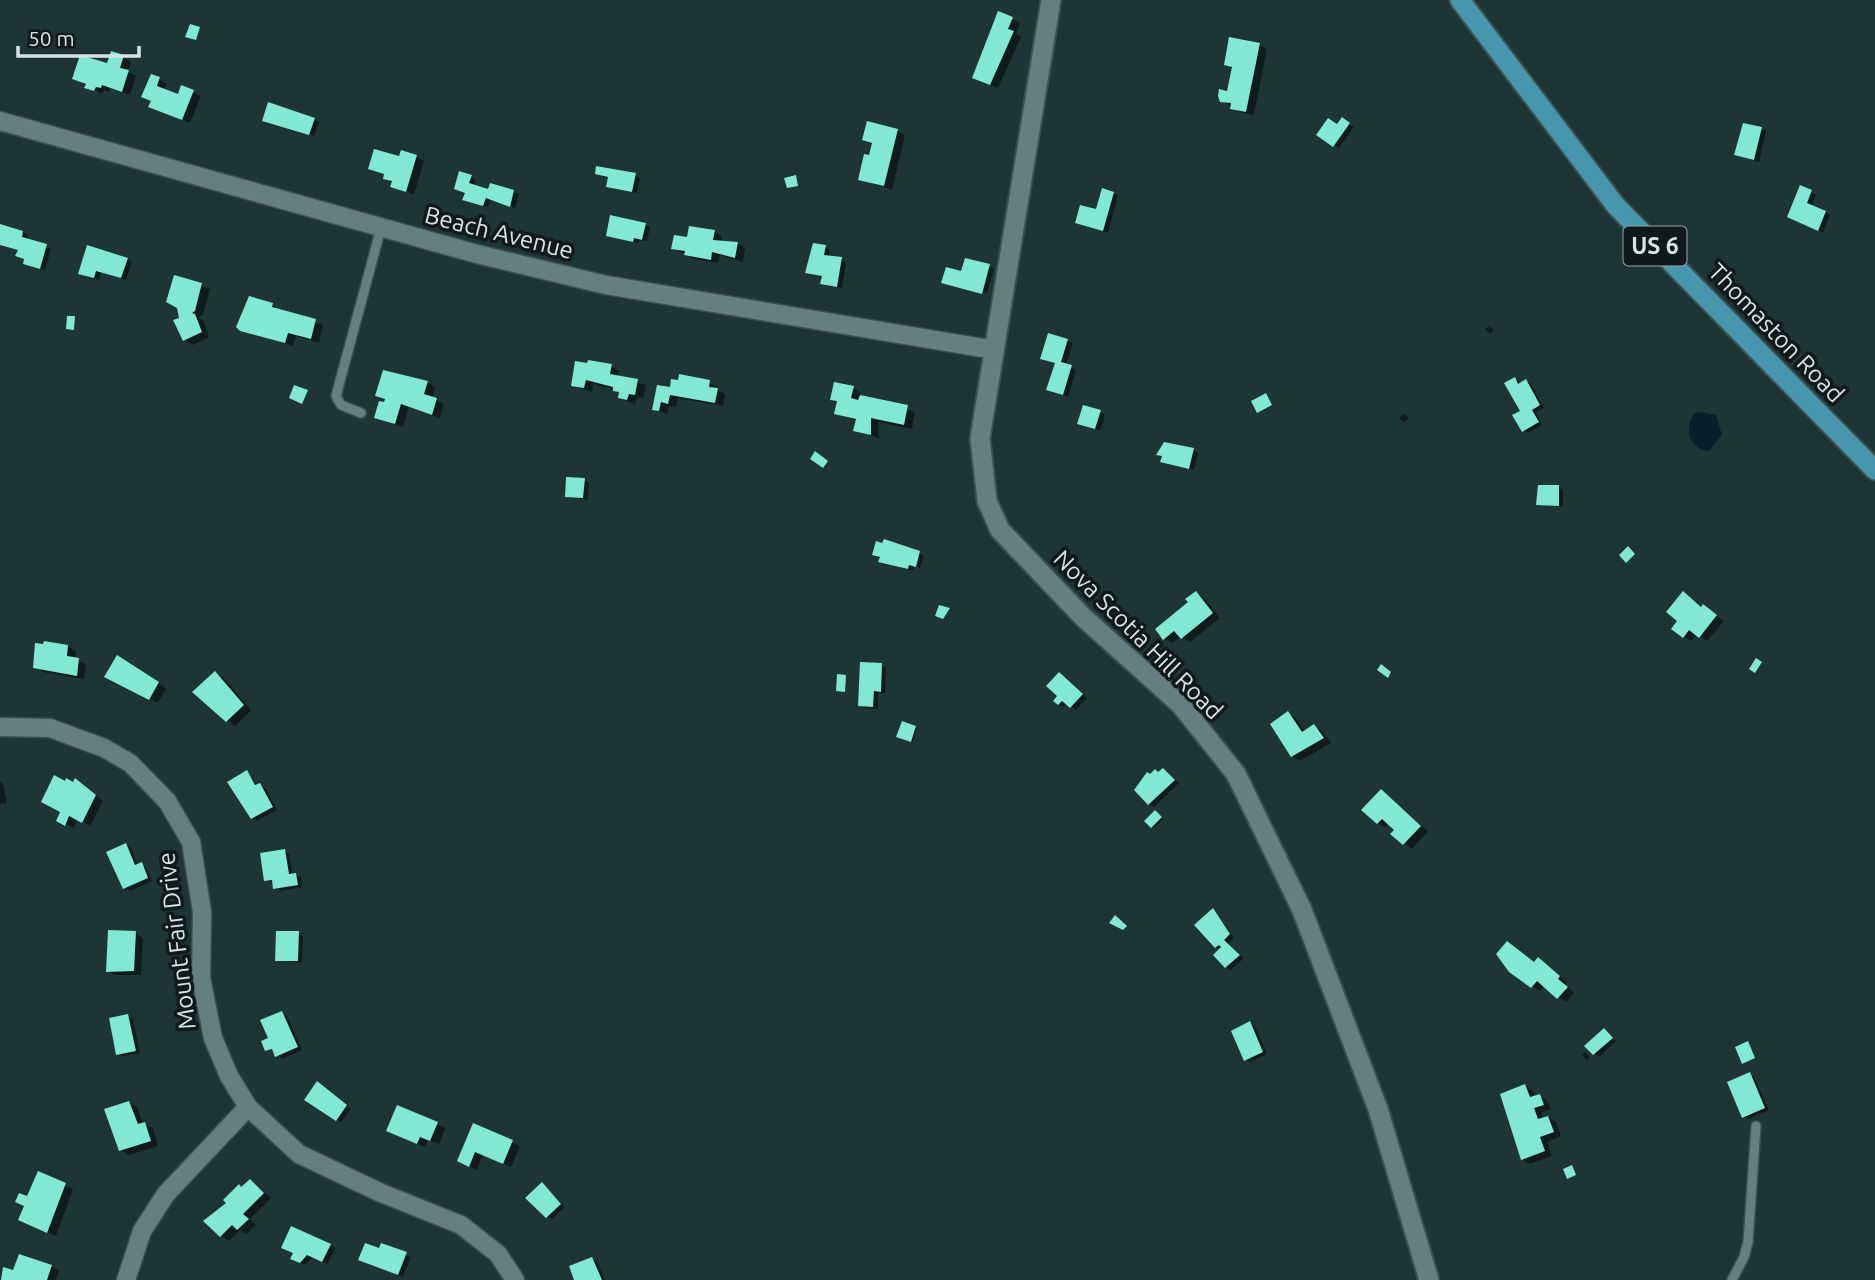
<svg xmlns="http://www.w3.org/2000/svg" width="1875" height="1280" viewBox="0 0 1875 1280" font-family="Ubuntu,sans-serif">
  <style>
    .water { fill: #091e2d }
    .shadow { fill: #0007 }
    .building { fill: #82e7d4 }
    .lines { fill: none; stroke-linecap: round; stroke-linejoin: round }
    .service-casing { stroke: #3b5051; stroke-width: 12 }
    .minor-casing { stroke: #3b5051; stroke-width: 21 }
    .tertiary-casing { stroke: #3b5051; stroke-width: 23 }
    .primary-casing { stroke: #3b5051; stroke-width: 23 }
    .service { stroke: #657e80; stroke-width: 9 }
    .minor { stroke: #657e80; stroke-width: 18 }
    .tertiary { stroke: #657e80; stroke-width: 19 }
    .primary { stroke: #4697ad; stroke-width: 19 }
    .labels { text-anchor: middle; stroke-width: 7; stroke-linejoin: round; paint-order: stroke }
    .shield { fill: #101a1b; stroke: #9ba7a8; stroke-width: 2 }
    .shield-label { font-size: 23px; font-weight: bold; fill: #d6e4e4 }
    .street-label { font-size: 24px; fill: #d6e4e4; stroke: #101a1b }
  </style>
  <rect width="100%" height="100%" fill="#1e3536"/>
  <path class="water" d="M1700,412L1716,415L1722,435L1709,451C1690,449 1683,430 1694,414Z"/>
  <path class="shadow" d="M999,13L1020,23L1016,34L1021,37L998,88L974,77Z
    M1259,45L1267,49L1254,115L1240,112L1221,100L1229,93L1233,69L1226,64Z
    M123,57L131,62L128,72L136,76L130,95L110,88L109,92L104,90L102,94L74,79Z
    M159,79L167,84L164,91L179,96L182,87L201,96L190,123L158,110L152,101L144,96Z
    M314,119L319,122L314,136L269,123Z
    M1342,119L1354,127L1339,148L1319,135L1338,126Z
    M1761,129L1766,131L1759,162L1736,155Z
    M898,131L905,135L892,190L860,179L873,145L864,140Z
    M416,157L424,161L414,195L392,186L393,183L385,178L386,175L370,168Z
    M597,174L635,175L640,178L637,193L613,189L608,186L609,178Z
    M471,177L476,180L474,186L489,191L491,185L519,194L515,208L491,199L488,207L469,202L466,193L461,191Z
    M1801,187L1816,195L1811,206L1830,215L1823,232L1794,219Z
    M1114,193L1118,196L1108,233L1077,222L1097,211Z
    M645,225L650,227L647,241L639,240L638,243L608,236Z
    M0,230L23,232L28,235L26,240L51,249L45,270L30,266L19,250L0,245Z
    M715,232L722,237L721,242L737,243L745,248L743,262L720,255L718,263L694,259L673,248Z
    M825,247L830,250L829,257L846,262L842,288L827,286L822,283L824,277L807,272Z
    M127,259L132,262L126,280L101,272L99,280L80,273Z
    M989,266L994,269L987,293L946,283L962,273Z
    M175,277L210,289L203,315L198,318L203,320L209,337L193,345L185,340Z
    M272,304L279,311L323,325L319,343L296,336L293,346L246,331Z
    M1489,326L1494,330L1490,334L1485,329Z
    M1049,335L1073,343L1066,365L1076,370L1068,397L1048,389L1056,364L1046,361Z
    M611,366L619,371L618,377L646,385L643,398L637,397L635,404L628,402L620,398L621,393L615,387L603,388L593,383L592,392L572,385Z
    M680,376L718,386L717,390L725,394L723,406L678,398L676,407L669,406L667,414L654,409L679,382Z
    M1515,379L1521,384L1526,381L1531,384L1544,408L1536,412L1542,425L1528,433L1523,430Z
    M427,382L435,387L432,398L444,404L440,418L409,407L403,427L376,417L386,400L377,395Z
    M853,388L861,393L860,397L915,412L912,429L878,422L879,438L855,430L857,421L836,413L838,402L832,399Z
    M1100,412L1105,415L1100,431L1080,423Z
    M1404,414L1409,418L1404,422L1399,418Z
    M1193,450L1198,453L1194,470L1167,464L1158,454Z
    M584,480L589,483L588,500L567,496Z
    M1559,487L1563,490V507L1538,504Z
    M919,553L924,555L920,568L914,566L913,571L885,563L874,554Z
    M1196,593L1204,598L1220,618L1190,642L1181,636L1172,643L1165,639Z
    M1683,593L1724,621L1707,641L1697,634L1691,641L1684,637L1680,621Z
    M68,646L76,651L75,659L86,664L84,679L43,672L35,667Z
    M118,658L166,688L158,703L114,681Z
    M881,665L886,668L885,693H878V709L865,708L860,705Z
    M215,673L223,677L251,710L235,726L194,692Z
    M1064,677L1087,698L1076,710L1067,703L1064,707L1059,704Z
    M1288,713L1296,718L1306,732L1314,726L1322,731L1331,743L1300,761L1292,756Z
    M902,724L917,728L913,742L898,736Z
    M1164,770L1179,783L1154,807L1149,804L1151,776Z
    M247,772L258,786L265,788L277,810L257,821L252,818Z
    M0,782L3,784L7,803L0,804Z
    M66,783L83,785L103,801L90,826L78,819L74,828L58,820Z
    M1381,791L1428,831L1412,849L1393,834L1396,829L1389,823L1385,827L1378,823Z
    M1157,813L1163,819L1154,828L1152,827Z
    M126,845L131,848L138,865L146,867L152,881L130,891L125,888Z
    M284,851L289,854L293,875L301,877L302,887L280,891L274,883L266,880Z
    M1213,910L1234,938L1228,943L1244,958L1231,970L1226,967L1221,950L1216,947Z
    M135,933L143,938L141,975H115L108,971Z
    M298,933L303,936L302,963L277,960Z
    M1507,943L1535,963L1538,959L1546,964L1567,982L1565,984L1574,993L1566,1002L1544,986L1540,991L1532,986Z
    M282,1013L287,1016L302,1050L282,1059L275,1051L266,1050Z
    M128,1016L133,1019L140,1053L122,1056L118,1053Z
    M1250,1023L1255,1026L1267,1054L1250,1062L1245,1059Z
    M1604,1030L1616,1041L1599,1057L1594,1054Z
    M1585,1052L1590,1057L1587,1060L1582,1055Z
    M1750,1074L1754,1077L1769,1110L1748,1119L1743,1116Z
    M323,1086L351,1109L341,1122L306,1100Z
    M1525,1086L1533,1091L1535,1097L1539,1096L1547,1100L1551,1109L1541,1113L1543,1119L1548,1117L1556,1122L1561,1136L1547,1142L1552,1156L1530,1164L1522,1159Z
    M129,1103L137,1107L143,1124L153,1128L158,1146L129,1155L121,1150Z
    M398,1107L445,1128L439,1144L428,1140L425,1147L396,1135Z
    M474,1125L520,1146L511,1167L483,1155L477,1170L467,1165Z
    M39,1173L73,1189L56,1236L28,1224L25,1206Z
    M250,1181L271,1198L250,1219L256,1225L246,1234L240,1230L229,1241L221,1236L242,1188Z
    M542,1185L565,1207L552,1219L547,1216Z
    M330,1245L335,1248L328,1264L313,1257L305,1265L292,1258Z
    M380,1251L411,1257L403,1277L365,1262Z
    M592,1259L597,1261L605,1280H576Z
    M51,1266L59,1271L56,1280H2L14,1272Z"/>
  <path class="building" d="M998,11L1013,17L1008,29L1014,31L990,85L972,78Z
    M190,24L200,27L196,40L185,37Z
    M1229,37L1260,43L1246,112L1230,109L1231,103L1220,102L1218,96L1219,89L1227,91L1232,67L1224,65Z
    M111,51L124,55L120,68L129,70L122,92L102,85L101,88L96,87L94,91L84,88L86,84L72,79L80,55L107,63Z
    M151,74L160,77L157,86L178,94L181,85L194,90L182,120L148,107L151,101L141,97Z
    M268,102L315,118L309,135L262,121Z
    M1342,117L1350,123L1333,147L1316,135L1328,118L1337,124Z
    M867,121L898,129L884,186L858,180L864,154L869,155L872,143L862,140Z
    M1743,123L1762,127L1754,160L1734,155Z
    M374,149L399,156L401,150L417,155L406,192L390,187L392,181L383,179L384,174L368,169Z
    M596,166L636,173L632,192L606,187L608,177L595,174Z
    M459,171L472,175L469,183L488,189L490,183L514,190L510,207L486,198L483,206L462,200L465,193L454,189Z
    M796,175L798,186L787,188L784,178Z
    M1800,185L1812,190L1807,203L1826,211L1818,231L1787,217Z
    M1102,188L1114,192L1103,231L1075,223L1080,205L1096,209Z
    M610,215L646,223L642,240L634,238L633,242L606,236Z
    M0,224L23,231L22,237L47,244L40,269L23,264L24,259L15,256L18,250L0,245Z
    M689,226L715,230L713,240L738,242L735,258L712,252L711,260L684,255L685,251L671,249L674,235L687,237Z
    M813,243L826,245L824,255L842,257L837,287L820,284L822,276L805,273Z
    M87,245L128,258L121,278L96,271L94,278L78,274Z
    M965,258L990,264L982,294L941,283L946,267L961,271Z
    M174,275L202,283L195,311L192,313L195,314L202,332L183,341L173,320L179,318L177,308L166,302Z
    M249,296L273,303L272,307L316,319L311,339L288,333L285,343L240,331L236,327Z
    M67,316H75L74,330L66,329Z
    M1048,333L1068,339L1061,362L1072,365L1063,395L1046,390L1055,363L1040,359Z
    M588,360L612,364L610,374L638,379L635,395L629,394L627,400L618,398L619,392L613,391V387L586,380L584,388L571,386L575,361L587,363Z
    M383,370L428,381L424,394L437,398L432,415L401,404L395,424L374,418L379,401L384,402L385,399L375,396Z
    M679,374L710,380L709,387L718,388L715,403L670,395L668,404L661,402L659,411L652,410L657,385L670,387L671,379L678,380Z
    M1515,377L1518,384L1526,379L1540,405L1532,410L1539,422L1522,432L1512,415L1520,411L1504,383Z
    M834,382L854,386L851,398L858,400L860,395L908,405L904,425L871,418V435L853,431L856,419L834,414L837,401L830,400Z
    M294,385L308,390L302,404L289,398Z
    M1266,393L1272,405L1257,413L1251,401Z
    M1083,405L1101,410L1095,429L1077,424Z
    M1164,442L1194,448L1189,469L1160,462L1162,456L1156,455Z
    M815,451L828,461L823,468L810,459Z
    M566,477L585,478L583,498L565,497Z
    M1538,485H1559V506L1536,505Z
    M884,539L920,551L916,567L909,565L908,569L878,562L880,557L872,555L876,541L882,543Z
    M1628,546L1635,554L1626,563L1619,555Z
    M1196,591L1213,613L1181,639L1174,631L1163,640L1155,629L1188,602L1185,599Z
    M1683,591L1701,607L1703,604L1717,615L1699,638L1689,630L1683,638L1671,629L1677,621L1666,612Z
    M939,605L950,608L943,619L935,616Z
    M44,641L68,645L67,656L79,658L77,676L33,668L35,643L43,644Z
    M117,655L159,682L149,700L104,677Z
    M1756,658L1762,662L1755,673L1749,669Z
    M860,662L882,663L881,692L874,691L873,707L858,706Z
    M1381,664L1391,672L1388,678L1377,670Z
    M215,671L244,705L226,722L192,692Z
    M1059,672L1083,694L1070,708L1062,701L1058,705L1053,701L1057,696L1046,686Z
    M837,674L846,675L845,692L836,691Z
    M1288,711L1302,732L1314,724L1324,738L1291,757L1270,724Z
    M902,721L916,726L911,742L896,737Z
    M1163,768L1175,780L1148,805L1134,790L1147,772L1150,774L1155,769L1158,772Z
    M247,770L255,785L260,783L273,807L251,819L227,782Z
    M54,775L65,781L66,778L73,782L75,778L96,795L82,823L69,816L65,826L56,821L60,812L41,802Z
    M1381,789L1421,826L1403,845L1390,834L1394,830L1382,819L1377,824L1361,810Z
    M1155,810L1162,817L1151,828L1144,821Z
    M126,843L135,865L142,862L148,878L123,889L106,852Z
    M285,849L289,874L296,873L298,885L273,889L272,880L264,881L260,853Z
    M1213,908L1230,934L1224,940L1240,955L1225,968L1213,955L1221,947L1219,945L1215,948L1194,925Z
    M1115,915L1127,926L1123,930L1109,923Z
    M108,930L136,931L134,971L106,972Z
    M276,931H299L298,961H275Z
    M1507,941L1534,962L1538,957L1560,976L1558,979L1568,987L1557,999L1537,981L1531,988L1509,972L1496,954Z
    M282,1011L298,1047L275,1057L272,1049L265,1051L261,1041L268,1038L260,1020Z
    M128,1014L136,1051L116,1055L109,1018Z
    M1250,1021L1263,1052L1244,1061L1231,1031Z
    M1604,1028L1613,1038L1593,1055L1584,1046Z
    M1748,1041L1755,1058L1742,1064L1735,1047Z
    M1750,1072L1765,1108L1742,1118L1727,1082Z
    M317,1081L347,1105L336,1121L304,1100Z
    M1525,1084L1530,1097L1540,1094L1544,1105L1534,1108L1538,1119L1548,1116L1554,1132L1540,1137L1545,1151L1521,1160L1500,1094Z
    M129,1101L138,1124L145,1122L151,1141L119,1151L104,1109Z
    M397,1105L438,1122L430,1141L420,1137L417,1144L386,1131Z
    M473,1123L513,1140L503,1164L475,1152L469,1167L457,1161Z
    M1572,1165L1576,1175L1567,1179L1563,1169Z
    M38,1171L66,1183L47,1233L18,1220L24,1206L15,1202L19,1193L27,1196Z
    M250,1179L264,1193L243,1214L249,1219L237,1230L232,1225L220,1237L203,1221L226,1203L223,1200L239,1184L241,1187Z
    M542,1182L561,1204L546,1218L525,1198Z
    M291,1226L331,1244L322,1262L307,1255L300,1263L290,1259L293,1253L281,1248Z
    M365,1243L379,1248L381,1243L407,1252L398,1275L358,1260Z
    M19,1254L52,1265L47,1280H1L3,1267L13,1270Z
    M592,1257L602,1280H574L569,1266Z"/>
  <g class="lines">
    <defs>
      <path id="service" d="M361,413L341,405L336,396L381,228
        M1732,1280L1744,1257L1748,1242L1756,1126"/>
      <path id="minor" d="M0,121L477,254L606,285L995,350
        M0,727L50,728L104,748L130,763L167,801L191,842L202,912L201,978L213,1038L229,1076L248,1107L299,1154L379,1192L461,1225L498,1254L515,1280
        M126,1280L142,1231L166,1194L248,1107"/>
      <path id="tertiary" d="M1051,0L980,438L987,501L1000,530L1083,617L1181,705L1236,774L1302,910L1378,1109L1429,1280"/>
      <path id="primary" d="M1460,0L1616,206L1875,470"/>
    </defs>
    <use href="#service" class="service-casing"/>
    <use href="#minor" class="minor-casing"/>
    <use href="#tertiary" class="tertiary-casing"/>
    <use href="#primary" class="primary-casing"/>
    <use href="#service" class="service"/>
    <use href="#minor" class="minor"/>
    <use href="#tertiary" class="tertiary"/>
    <use href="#primary" class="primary"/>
  </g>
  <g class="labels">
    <rect class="shield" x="1623.5" y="226.5" width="63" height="39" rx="5"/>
    <g class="shield-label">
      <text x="1655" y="254">US 6</text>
    </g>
    <g class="street-label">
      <text transform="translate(499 233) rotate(14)" y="8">Beach Avenue</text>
      <text transform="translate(1776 333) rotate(46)" y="8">Thomaston Road</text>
      <text transform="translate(1138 635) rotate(45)" y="8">Nova Scotia Hill Road</text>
      <text transform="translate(177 941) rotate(-97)" y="8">Mount Fair Drive</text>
    </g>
  </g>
  <path d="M18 46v10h121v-10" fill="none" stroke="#d6e4e4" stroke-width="3.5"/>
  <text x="28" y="46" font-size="21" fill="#d6e4e4" stroke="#101a1b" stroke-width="5" paint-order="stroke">50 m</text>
</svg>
